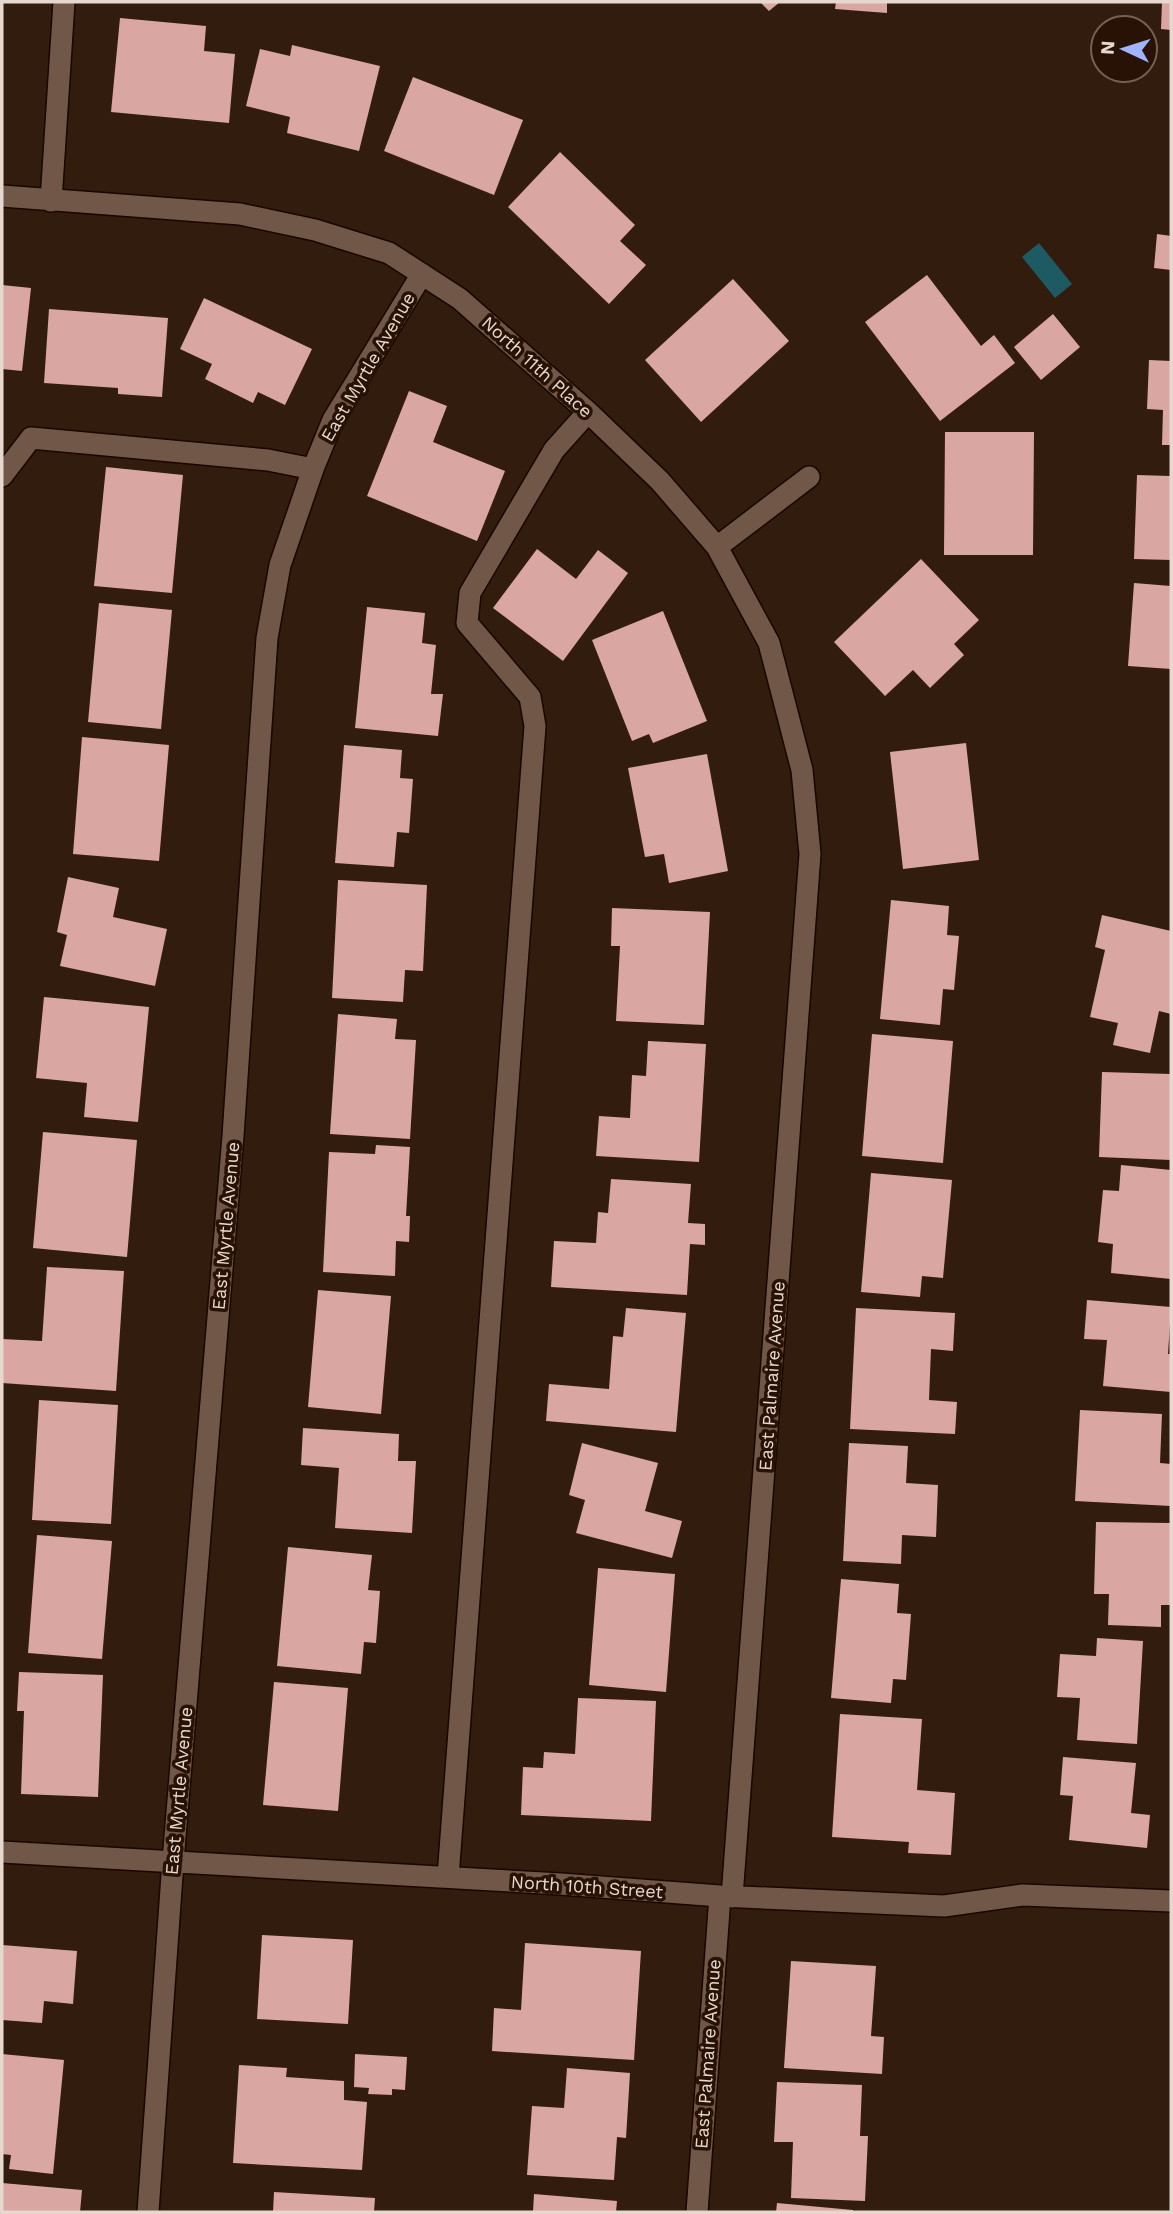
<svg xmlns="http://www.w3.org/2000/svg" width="1173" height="2214" viewBox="0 0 1173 2214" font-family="'Work Sans',sans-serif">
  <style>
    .water { fill: #1d5a62 }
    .building { fill: #daa6a2 }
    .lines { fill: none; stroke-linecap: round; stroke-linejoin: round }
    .minor-casing { stroke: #190600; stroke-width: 24 }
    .minor { stroke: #715748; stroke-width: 21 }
    .labels { text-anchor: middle; stroke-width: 7; stroke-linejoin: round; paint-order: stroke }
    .street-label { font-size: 18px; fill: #e7d8cf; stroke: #281205 }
  </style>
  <rect width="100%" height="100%" fill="#321c0e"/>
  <path class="water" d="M1039,243L1072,284L1055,298L1022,257Z"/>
  <path class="building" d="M760,2H780L769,11Z
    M836,2H887V13L835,9Z
    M1162,2H1171V30L1161,29Z
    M120,18L206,26L204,51L235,54L229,123L111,112Z
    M292,45L380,66L359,151L287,133L290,117L246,106L260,49L290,56Z
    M413,77L523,120L494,195L384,151Z
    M560,152L635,225L620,241L646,265L609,304L508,207Z
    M1157,234L1171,236V270L1154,268Z
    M927,275L981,346L994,335L1015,363L940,421L865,322Z
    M733,279L789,341L701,422L645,360Z
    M2,285L31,288L22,371L2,369Z
    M204,298L312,349L285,405L258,392L253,403L205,379L212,364L180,349Z
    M49,309L168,318L162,397L118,394V388L44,383Z
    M1053,314L1080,347L1041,380L1014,347Z
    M1149,360L1171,361V445H1162L1163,410L1147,409Z
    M409,391L447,406L433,442L505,471L477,541L367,496Z
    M945,432H1034L1033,555H944Z
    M106,467L183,475L172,593L94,586Z
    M1137,475L1171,476V560L1134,559Z
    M537,549L576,579L598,550L628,573L563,661L493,608Z
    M921,559L979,620L954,644L964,655L930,688L913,670L885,696L834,642Z
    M1134,583L1171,586V669L1128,666Z
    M99,603L172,610L161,729L88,722Z
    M367,607L425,613L422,643L436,645L431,694H443L438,736L355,728Z
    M663,611L707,721L653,743L649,734L632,741L592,640Z
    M82,737L169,745L159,861L73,854Z
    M966,743L979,860L903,869L890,752Z
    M344,745L402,750L400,778L413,779L409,833L397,832L394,867L335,863Z
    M707,754L728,871L669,883L664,854L645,857L628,768Z
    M68,877L119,888L113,917L167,929L155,986L60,966L67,935L57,932Z
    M338,880L427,885L423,971L405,970L403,1002L332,998Z
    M891,900L949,906L947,935L959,936L954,990L943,989L940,1025L880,1019Z
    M612,908L710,912L704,1025L616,1021L620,946H611Z
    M1102,915L1171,931V1014L1159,1011L1150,1053L1113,1045L1118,1023L1090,1017L1105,950L1095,947Z
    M44,997L149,1007L138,1122L84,1117L87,1083L36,1078Z
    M338,1014L397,1019L395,1039L416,1040L410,1139L330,1134Z
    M872,1034L953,1041L943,1163L862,1156Z
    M648,1041L706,1044L699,1162L596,1156L599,1116L630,1118L632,1075L646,1076Z
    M1102,1072L1171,1074V1160L1099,1157Z
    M43,1132L137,1140L127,1257L33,1248Z
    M376,1145L410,1147L406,1216H410L409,1242L396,1241L395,1276L323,1272L329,1152L375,1154Z
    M1121,1165L1171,1170V1279L1111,1273L1113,1244L1098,1242L1103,1190L1119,1191Z
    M871,1173L952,1180L943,1278L922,1276L920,1297L861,1292Z
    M611,1179L691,1184L688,1223L705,1224V1245L690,1244L687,1295L551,1287L554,1241L596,1243L598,1212L608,1213Z
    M47,1267L124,1271L116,1391L2,1383V1339L42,1341Z
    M318,1290L391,1296L381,1414L308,1407Z
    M1087,1300L1171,1307L1168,1354H1171V1392L1103,1386L1107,1340L1084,1339Z
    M626,1308L686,1313L676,1432L546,1421L549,1384L609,1389L613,1336L623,1337Z
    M856,1308L955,1313L953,1351L931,1349L929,1400L957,1402L955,1434L850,1429Z
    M39,1400L118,1405L111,1524L32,1520Z
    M1080,1410L1162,1414L1160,1463L1171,1464V1506L1075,1501Z
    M303,1428L399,1434L398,1461H416L412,1533L335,1528L339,1468L301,1465Z
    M582,1443L658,1463L645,1511L682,1521L672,1558L576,1533L585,1500L569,1495Z
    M849,1443L908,1446L906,1483L938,1485L936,1537L902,1535L901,1564L843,1561Z
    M1096,1522L1171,1523V1605H1161V1627L1108,1625L1109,1594H1094Z
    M37,1535L112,1541L102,1659L28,1653Z
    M288,1547L372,1555L368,1590L380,1591L376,1643L364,1642L361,1674L277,1666Z
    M598,1568L675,1574L666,1692L589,1685Z
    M841,1579L899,1584L897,1613L911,1614L906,1680L893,1679L891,1703L831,1698Z
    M1097,1638L1143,1641L1137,1744L1077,1740L1080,1698L1057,1697L1060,1654L1096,1656Z
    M19,1672L103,1675L98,1797L21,1794L24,1711H17Z
    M274,1682L348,1688L338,1811L263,1805Z
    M578,1698L656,1701L651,1821L521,1815L523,1767L543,1768L544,1752L575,1754Z
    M840,1714L922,1719L917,1790L955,1793L951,1855L908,1853L909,1842L832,1837Z
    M1063,1757L1136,1763L1131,1813L1150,1815L1147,1848L1069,1840L1073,1796L1060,1795Z
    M262,1935L353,1940L348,2024L257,2019Z
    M525,1943L641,1951L634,2060L492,2051L494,2008L521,2010Z
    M2,1945L77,1951L73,2004L44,2001L42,2023L2,2020Z
    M791,1961L876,1966L871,2036L884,2037L882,2074L784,2068Z
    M2,2054L64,2060L53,2174L9,2169L11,2155L2,2154Z
    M355,2054L407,2057L405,2090L392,2089V2095L368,2094L369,2088L354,2087Z
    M239,2065L287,2068L286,2077L344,2081V2100L367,2102L362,2170L233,2163Z
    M567,2068L630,2073L626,2138L617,2137L614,2180L527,2175L532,2106L564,2108Z
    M777,2082L862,2085L860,2136H868L865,2201L791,2198L793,2142H774Z
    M2,2183L82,2190L80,2212H2Z
    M274,2192L375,2198L374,2212H273Z
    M534,2194L617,2201L616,2212H533Z
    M777,2203L853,2210V2212H776Z"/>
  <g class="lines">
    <defs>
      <path id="minor" d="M2,196L240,214L315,230L389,253L460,299L588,412L660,481L717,547L769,643L802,770L810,854L732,1897
        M51,201L64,2
        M2,476L31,438L268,460L313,469
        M717,547L809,477
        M2,1852L561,1884L720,1896L944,1906L1023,1895L1171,1901
        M448,1877L535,726L530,697L467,623L470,593L554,450L588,412
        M148,2212L173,1861L233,1136L267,638L280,565L313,469L333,420L422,274
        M697,2212L720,1896"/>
    </defs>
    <use href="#minor" class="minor-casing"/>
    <use href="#minor" class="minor"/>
  </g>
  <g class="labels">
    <g class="street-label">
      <text transform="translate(368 367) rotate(-60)" y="6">East Myrtle Avenue</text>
      <text transform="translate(537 367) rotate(42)" y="6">North 11th Place</text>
      <text transform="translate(226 1226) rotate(-85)" y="6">East Myrtle Avenue</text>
      <text transform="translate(772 1376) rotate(-86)" y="6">East Palmaire Avenue</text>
      <text transform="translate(179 1791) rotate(-85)" y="6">East Myrtle Avenue</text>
      <text transform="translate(587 1887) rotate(4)" y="6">North 10th Street</text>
      <text transform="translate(708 2054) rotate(-86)" y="6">East Palmaire Avenue</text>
    </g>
  </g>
  <rect width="1173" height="2214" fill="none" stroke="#e7d8cf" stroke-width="7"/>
  <g transform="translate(1124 49) rotate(274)"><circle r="33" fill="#281205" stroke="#746156" stroke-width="2"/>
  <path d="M0-5L12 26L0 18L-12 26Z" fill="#a1b3fd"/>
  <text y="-10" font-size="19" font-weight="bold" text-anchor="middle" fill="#e7d8cf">N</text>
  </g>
</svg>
